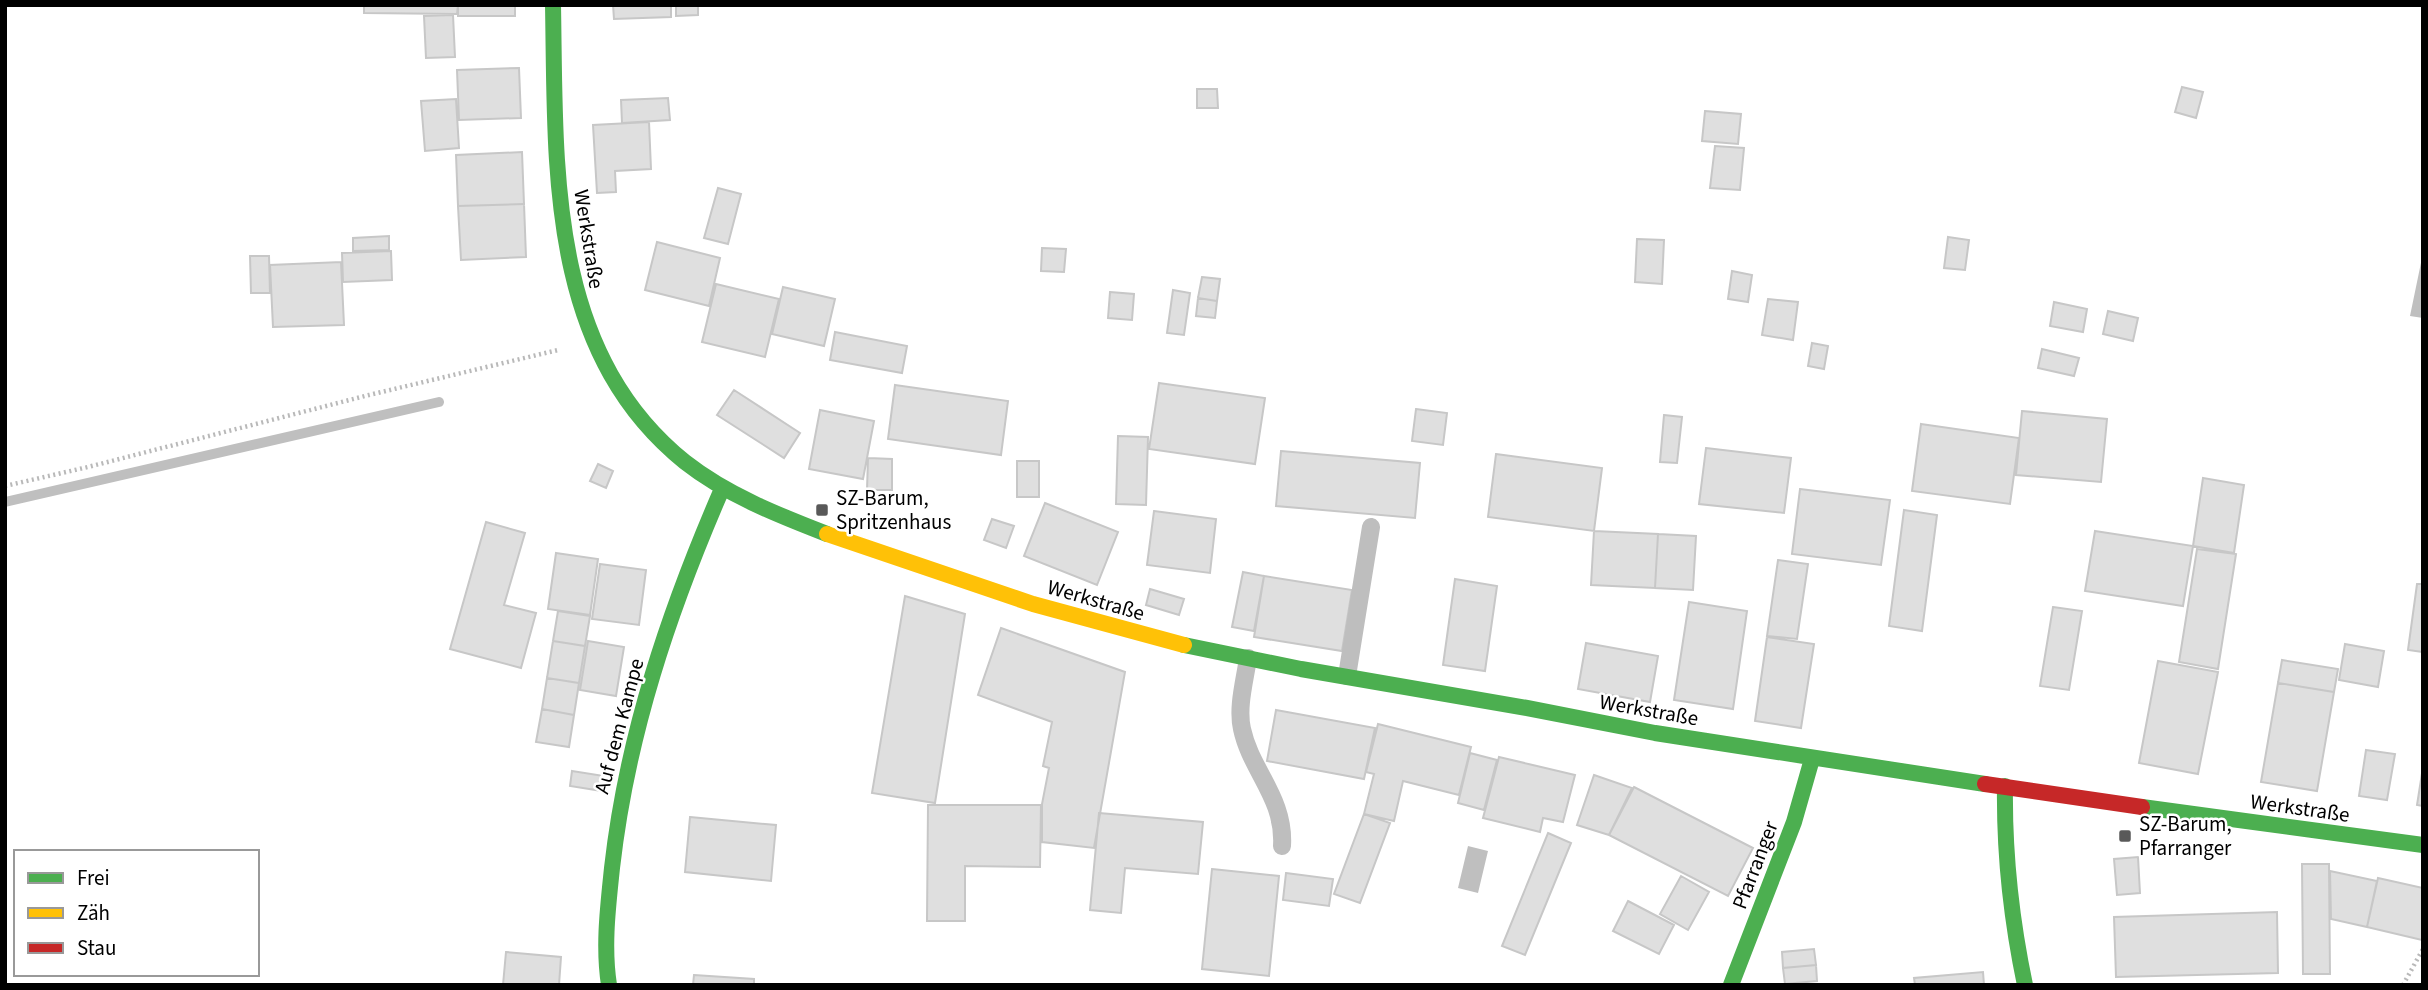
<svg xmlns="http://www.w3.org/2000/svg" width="2428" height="990" viewBox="0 0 2428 990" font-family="'Source Sans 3',sans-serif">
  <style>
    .water { fill: #bfbfbf }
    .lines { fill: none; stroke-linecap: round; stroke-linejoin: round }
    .stream { stroke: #bfbfbf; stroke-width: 10 }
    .building { fill: #dfdfdf; stroke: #c7c7c7; stroke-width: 2 }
    .path { stroke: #b9b9b9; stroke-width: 4.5; stroke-dasharray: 2 3.5; stroke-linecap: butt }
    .lane { stroke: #bebebe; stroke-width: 18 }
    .fast { stroke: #4caf50; stroke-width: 16 }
    .slow { stroke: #ffc107; stroke-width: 16 }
    .jam { stroke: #c62828; stroke-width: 16 }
    .poi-dot { fill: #595959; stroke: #fff; stroke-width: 2.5 }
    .labels { text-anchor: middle; stroke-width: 5; stroke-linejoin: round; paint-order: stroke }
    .street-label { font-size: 21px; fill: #000; stroke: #fff }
    .poi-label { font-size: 21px; fill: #000; stroke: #fff; text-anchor: start }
  </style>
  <rect width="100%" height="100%" fill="#fff"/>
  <path class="water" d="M2423,253V318L2410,316Z
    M1468,846L1488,851L1478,893L1458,888Z"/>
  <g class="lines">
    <path class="stream" d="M5,502L439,402"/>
  </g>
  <path class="building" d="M364,5H458L457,14L364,13Z
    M458,5H515V16H458Z
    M613,5H671V17L614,19Z
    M676,5H698V15L676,16Z
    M453,15L455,57L426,58L424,16Z
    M519,68L521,118L459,120L457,70Z
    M2182,87L2203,92L2196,118L2175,112Z
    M1197,89H1217L1218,108H1197Z
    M668,98L670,120L622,123L621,100Z
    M456,99L459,148L425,151L421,101Z
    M1705,111L1741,114L1738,144L1702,141Z
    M649,122L651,169L615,171L616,192L597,193L593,125Z
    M1715,146L1744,148L1740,190L1710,188Z
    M522,152L524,204L458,206L456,155Z
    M718,188L741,194L728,244L704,238Z
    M524,204L526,257L461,260L458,206Z
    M389,236V250L353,251V238Z
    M1948,237L1969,240L1965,270L1944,268Z
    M1637,239L1664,240L1662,284L1635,282Z
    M657,242L720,258L709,306L645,290Z
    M1042,248L1066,249L1064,272L1041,271Z
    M391,251L392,280L343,282L342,253Z
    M250,256H269L270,293H251Z
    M341,262L344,325L273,327L270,265Z
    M1732,271L1752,275L1748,302L1728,299Z
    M1202,277L1220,279L1217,301L1198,298Z
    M716,284L779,299L765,357L702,342Z
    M783,287L835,299L824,346L772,334Z
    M1173,290L1190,293L1184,335L1167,333Z
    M1110,292L1134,294L1132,320L1108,318Z
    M1198,298L1217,301L1215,318L1196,316Z
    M1768,299L1798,302L1793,340L1762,335Z
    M2054,302L2087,309L2083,332L2050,326Z
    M2108,311L2138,318L2133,341L2103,334Z
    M835,332L907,346L902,373L830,360Z
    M1812,343L1828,346L1824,369L1808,366Z
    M2042,349L2079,358L2074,376L2038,368Z
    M1159,383L1265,398L1255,464L1149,449Z
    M895,385L1008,401L1001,455L888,439Z
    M734,390L800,433L784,458L717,415Z
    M1416,409L1447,413L1443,445L1412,441Z
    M820,410L874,421L863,479L809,469Z
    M2022,411L2107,419L2101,482L2016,475Z
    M1664,415L1682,417L1677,463L1660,462Z
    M1921,424L2019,438L2010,504L1912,491Z
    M1118,436L1148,437L1146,505L1116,504Z
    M1706,448L1791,458L1784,513L1699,504Z
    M1281,451L1420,463L1415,518L1276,506Z
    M1496,454L1602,468L1594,531L1488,517Z
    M868,458L892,459V490H867Z
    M1017,461H1039V497H1017Z
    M598,464L613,471L606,488L590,481Z
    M2203,478L2244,485L2234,553L2193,546Z
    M1800,489L1890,500L1881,565L1792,554Z
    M1045,503L1118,532L1097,585L1024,556Z
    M1904,510L1937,515L1922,631L1889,626Z
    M1154,511L1216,519L1210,573L1147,565Z
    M992,519L1014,526L1006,548L984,540Z
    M486,522L525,533L504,605L536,613L521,668L450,649Z
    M1594,531L1658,534L1655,588L1591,585Z
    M2095,531L2193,546L2183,606L2085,591Z
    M1658,534L1696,536L1693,590L1655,588Z
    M2197,549L2236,554L2218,669L2179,662Z
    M556,553L598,559L590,615L548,609Z
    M1778,560L1808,564L1797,639L1767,636Z
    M600,564L646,570L639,625L592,619Z
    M1243,572L1264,576L1254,631L1232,627Z
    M1264,576L1352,590L1342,651L1254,637Z
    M1455,579L1497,586L1485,671L1443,665Z
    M2417,584H2423V652L2408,650Z
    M1150,589L1184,599L1179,615L1146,605Z
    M905,596L965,614L935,803L872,793Z
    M1689,602L1747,611L1733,709L1674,700Z
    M2053,607L2082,611L2069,690L2040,686Z
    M558,611L590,616L585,646L553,641Z
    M1001,628L1125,672L1094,848L1042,842V804L1049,768L1043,766L1052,722L978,695Z
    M1767,637L1814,644L1801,728L1755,721Z
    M553,641L585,646L579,683L547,678Z
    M588,641L624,647L616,696L580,690Z
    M1586,643L1658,656L1650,702L1578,689Z
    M2345,644L2384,651L2378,687L2339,680Z
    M2282,660L2338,669L2334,692L2278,683Z
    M2158,661L2218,672L2198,774L2139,763Z
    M547,678L579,683L574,715L542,709Z
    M2278,683L2334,692L2317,791L2261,782Z
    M542,709L574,715L569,747L536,742Z
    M1276,710L1375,728L1364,779L1267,761Z
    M1378,724L1471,747L1459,795L1403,781L1394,821L1364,814L1374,774L1366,772Z
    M2366,750L2395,754L2387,800L2359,796Z
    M1470,753L1497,760L1484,810L1458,803Z
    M1499,757L1575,775L1563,822L1543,818L1540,832L1483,818Z
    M2423,767V806L2417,805Z
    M572,771L604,776L602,791L570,786Z
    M1594,775L1632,788L1609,835L1577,825Z
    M1634,787L1753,848L1728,896L1609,835Z
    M928,805H1041L1040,867L965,866V921H927Z
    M1099,813L1203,822L1198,874L1125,868L1121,913L1090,910Z
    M1364,814L1390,823L1360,903L1334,894Z
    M690,817L776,825L771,881L685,872Z
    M1548,833L1571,843L1525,955L1502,946Z
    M2138,857L2140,893L2117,895L2114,859Z
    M2302,864H2329L2330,974H2303Z
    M1212,869L1279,876L1269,976L1202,969Z
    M2330,871L2377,881L2367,927L2331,919Z
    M1286,873L1333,879L1329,906L1283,900Z
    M1681,876L1709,892L1688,930L1660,914Z
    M2378,878L2423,888L2422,940L2367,927Z
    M1628,901L1674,925L1659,954L1613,931Z
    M2277,912L2278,973L2116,977L2114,917Z
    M1814,949L1816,965L1783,968L1782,952Z
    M506,952L561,957L559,985H503Z
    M1816,965L1817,981L1785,984L1783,968Z
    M1983,972L1984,985H1915L1914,978Z
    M694,975L754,979V985H693Z"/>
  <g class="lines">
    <path class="path" d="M5,486L88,467L369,395L558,350
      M2403,985L2423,949"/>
    <path class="lane" d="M1248,658C1245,680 1237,707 1242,729C1251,771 1285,798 1282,846
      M1347,676L1371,527"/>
    <path class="fast" d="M553,5C556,166 546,350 685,462C727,495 778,515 827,534
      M1184,645L1301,669L1527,708L1655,733L1985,784
      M2005,786C2004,855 2011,918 2025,985
      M2142,807L2423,845
      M609,985C603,946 608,907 612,868C627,735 669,611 722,489
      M1731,985L1794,822L1812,759"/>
    <path class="slow" d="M827,534L1033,604L1184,645"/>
    <path class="jam" d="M1985,784L2142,807"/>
  </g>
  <g class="poi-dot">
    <rect x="815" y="503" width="14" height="14" rx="3.5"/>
    <rect x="2118" y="829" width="14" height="14" rx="3.5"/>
  </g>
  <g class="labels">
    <g class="street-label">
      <text transform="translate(589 239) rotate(81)" y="7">Werkstraße</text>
      <text transform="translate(1096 600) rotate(16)" y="7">Werkstraße</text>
      <text transform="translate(1649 710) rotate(10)" y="7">Werkstraße</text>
      <text transform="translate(619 726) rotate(-75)" y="7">Auf dem Kampe</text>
      <text transform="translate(2300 808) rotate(8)" y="7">Werkstraße</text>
      <text transform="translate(1755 865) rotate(-69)" y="7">Pfarranger</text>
    </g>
    <g class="poi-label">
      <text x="836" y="505">SZ-Barum,<tspan x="836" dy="24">Spritzenhaus</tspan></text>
      <text x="2139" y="831">SZ-Barum,<tspan x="2139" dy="24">Pfarranger</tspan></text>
    </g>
  </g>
  <rect width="2428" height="990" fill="none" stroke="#000000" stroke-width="14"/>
  <rect x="14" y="850" width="245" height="126" fill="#ffffff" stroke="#999999" stroke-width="2"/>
  <rect x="28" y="873" width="35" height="10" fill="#4caf50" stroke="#999999" stroke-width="2"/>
  <text x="77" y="885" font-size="21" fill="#000000">Frei</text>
  <rect x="28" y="908" width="35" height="10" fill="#ffc107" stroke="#999999" stroke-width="2"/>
  <text x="77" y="920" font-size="21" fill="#000000">Zäh</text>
  <rect x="28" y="943" width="35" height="10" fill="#c62828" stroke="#999999" stroke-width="2"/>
  <text x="77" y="955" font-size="21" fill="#000000">Stau</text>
</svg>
